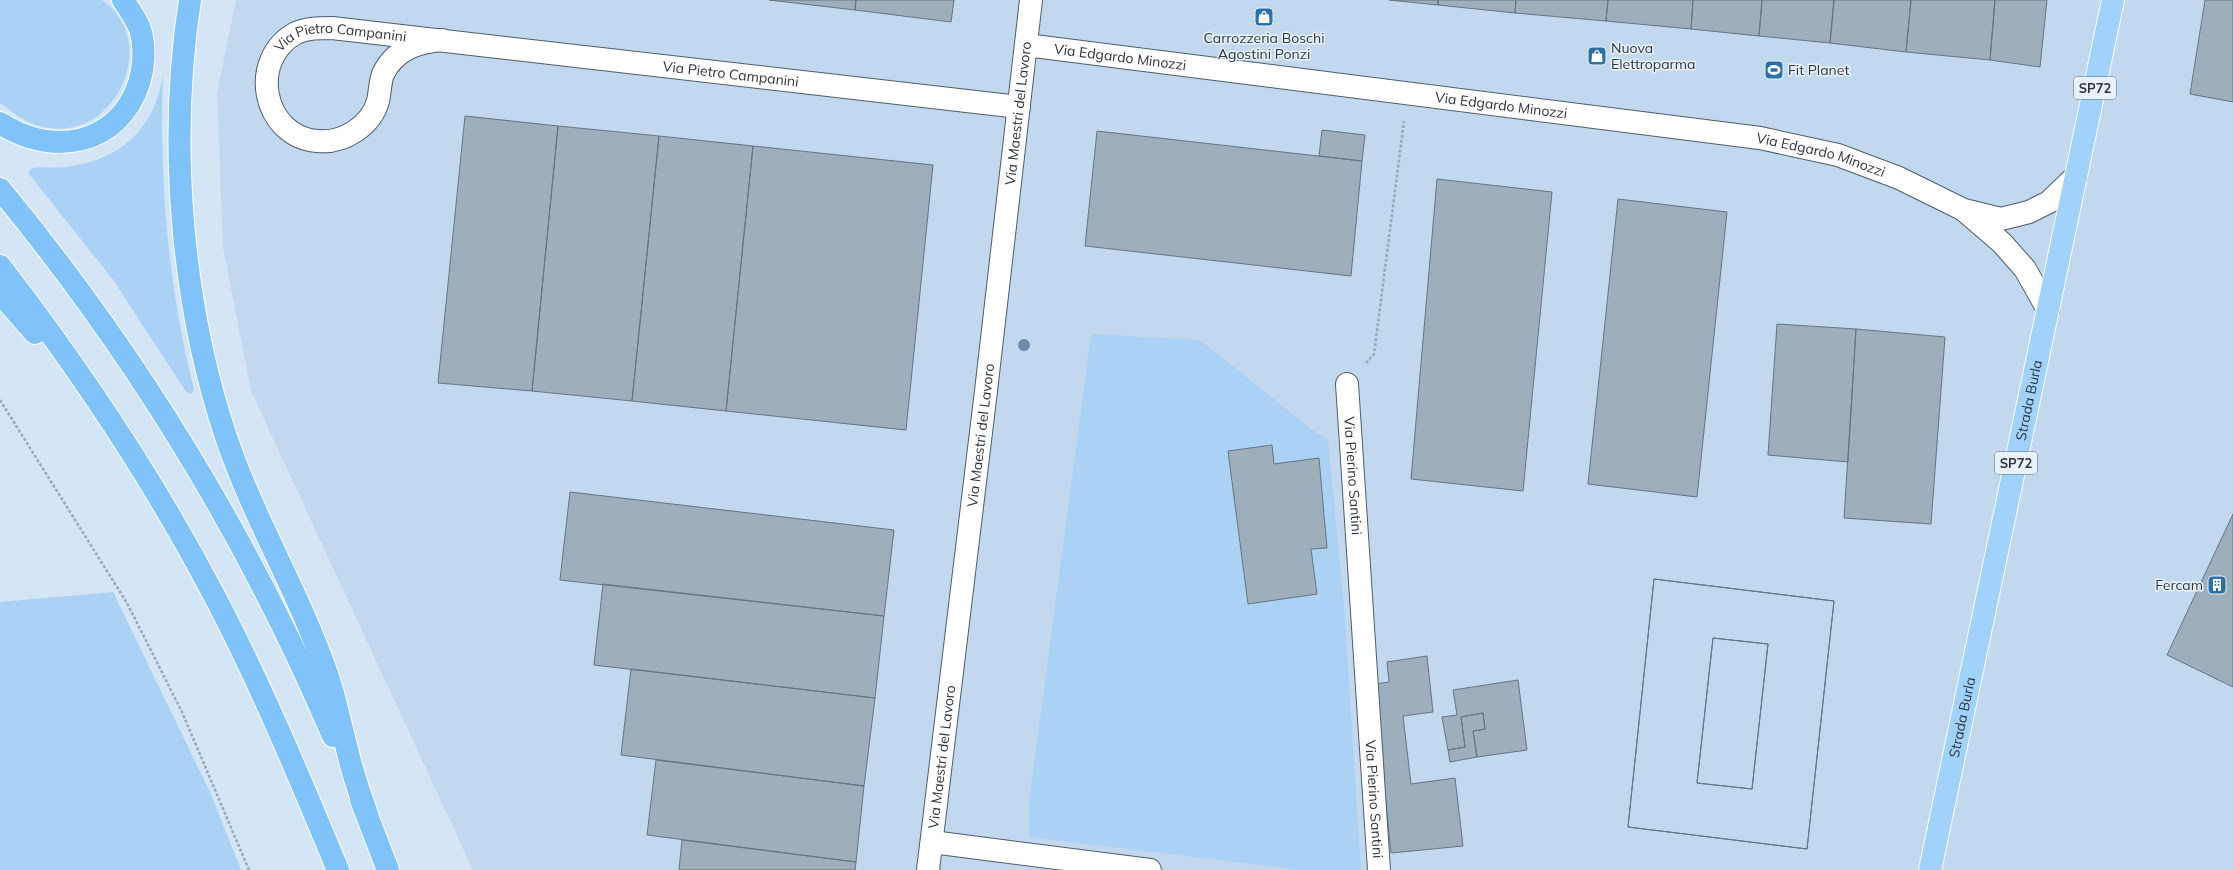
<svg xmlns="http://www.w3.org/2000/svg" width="2233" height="870" viewBox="0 0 2233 870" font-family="Mulish,sans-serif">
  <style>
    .built { fill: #c1d8ee }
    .green { fill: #abd2f5 }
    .building { fill: #9daebd; stroke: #657583; fill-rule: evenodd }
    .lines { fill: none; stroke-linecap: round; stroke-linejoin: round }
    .minor-casing { stroke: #4e5d6a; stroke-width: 24 }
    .primary-casing { stroke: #fff; stroke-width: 24 }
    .trunk-casing { stroke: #fff; stroke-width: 24 }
    .path { stroke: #9aa9b5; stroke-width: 2.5; stroke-dasharray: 3 2; stroke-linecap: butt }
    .minor { stroke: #fff; stroke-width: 22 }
    .primary { stroke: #a0d2fc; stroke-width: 22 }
    .trunk { stroke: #80c3fb; stroke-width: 22 }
    .tree { fill: #6c8da8 }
    .labels { text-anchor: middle; stroke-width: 3; stroke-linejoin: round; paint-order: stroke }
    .shield { fill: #e8f2fc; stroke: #656d74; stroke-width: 1 }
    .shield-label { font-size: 13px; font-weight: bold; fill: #2d343a }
    .poi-label { font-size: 14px; fill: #2d343a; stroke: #e8f2fc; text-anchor: start }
    .street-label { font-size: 14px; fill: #2d343a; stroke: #e8f2fc }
  </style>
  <rect width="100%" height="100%" fill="#d4e6f6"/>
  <path class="built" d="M236,0H2233V870H473L251,391L223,247L217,93Z"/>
  <path class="green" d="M0,0H102C163,41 114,150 36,125C23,121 11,111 0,103Z
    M163,74C159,180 168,286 194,389L192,394L186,392L114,281L29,174V170C37,165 55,169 65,167C120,161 155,129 163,74Z
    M1091,334L1200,340L1315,432L1328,439L1344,605L1361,870H1300L1029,837V803Z
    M113,592L211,794L241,870H0V602Z"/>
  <path class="building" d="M769,0H856L855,10Z
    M856,0H954L951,22L855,10Z
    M1389,0H1438V5Z
    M1438,0H1516L1515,13L1438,5Z
    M1516,0H1608L1606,21L1515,13Z
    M1608,0H1693L1691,29L1606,21Z
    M1693,0H1762L1759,36L1691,29Z
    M1762,0H1834L1830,43L1759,36Z
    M1834,0H1911L1906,52L1830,43Z
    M1911,0H1995L1990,60L1906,52Z
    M1995,0H2047L2040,67L1990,60Z
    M2205,0H2233V102L2190,94Z
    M465,116L558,126L532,391L438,383Z
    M558,126L659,136L632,401L532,391Z
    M1322,130L1365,135L1362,161L1319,156Z
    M1097,131L1362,161L1351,276L1085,246Z
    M659,136L753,146L726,411L632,401Z
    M753,146L933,165L906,430L726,411Z
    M1437,179L1552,192L1523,491L1411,479Z
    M1618,199L1727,212L1697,497L1588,484Z
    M1777,324L1856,329L1848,462L1768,455Z
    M1856,329L1945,337L1931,524L1844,518Z
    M1272,445L1274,464L1319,458L1327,548L1311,549L1317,594L1248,604L1228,451Z
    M570,492L894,530L884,616L560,580Z
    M2233,514V687L2167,655Z
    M1654,579L1834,601L1807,849L1628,827ZM1713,638L1768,644L1752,789L1697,783Z
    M1654,579L1834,601L1807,849L1628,827Z
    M603,584L884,616L875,698L594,665Z
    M1713,638L1768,644L1752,789L1697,783Z
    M1427,656L1433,712L1403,716L1411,784L1455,778L1463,846L1391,853L1374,684L1389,682L1387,662Z
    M631,669L875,698L864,786L621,755Z
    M1518,680L1527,750L1477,757L1473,731L1485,729L1483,713L1461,717L1465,747L1448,750L1442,717L1457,715L1453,690Z
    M1483,713L1485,729L1473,731L1477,757L1450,762L1448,750L1465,747L1461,717Z
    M656,760L864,786L856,862L647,835Z
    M682,840L856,862L855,870H679Z"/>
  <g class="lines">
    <defs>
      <g id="minor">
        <path id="s1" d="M443,40C418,42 395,49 383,74C380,82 380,92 378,101C371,126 343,144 317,141C262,136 248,59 296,33C307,28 319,28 332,28L1019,107"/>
        <path id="s2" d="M1026,45L1760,138L1838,155L1899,178L1964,210L2001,219L2029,212L2049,202L2076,176"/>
        <path d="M1966,212L2002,243L2025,269L2048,310"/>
        <path id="s3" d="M1347,384L1379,870"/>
        <path d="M932,842L1150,870"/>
        <path id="s4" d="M928,870L986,391L1031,0"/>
      </g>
      <g id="primary">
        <path id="s5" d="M1930,870L2113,0"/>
      </g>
      <path id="trunk" d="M190,0C168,140 181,302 226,437C253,517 298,591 326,671C335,696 340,723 347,749C352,771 359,792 367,814
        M0,123C51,157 119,146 139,83C144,66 145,46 140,29C136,19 129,9 123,0
        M0,189C136,354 249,539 333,736
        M0,266C81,371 155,482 216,599C262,687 300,779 338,870
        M0,293L35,333
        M361,800L388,870"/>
    </defs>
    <use href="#minor" class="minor-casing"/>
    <use href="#primary" class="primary-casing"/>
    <use href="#trunk" class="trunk-casing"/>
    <path class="path" d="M1366,363L1374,354L1404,121
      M0,400L127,603L182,712L249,870"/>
    <use href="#minor" class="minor"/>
    <use href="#primary" class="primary"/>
    <use href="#trunk" class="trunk"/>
  </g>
  <circle class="tree" cx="1024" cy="345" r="6"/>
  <defs>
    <symbol id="shop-square" viewBox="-11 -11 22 22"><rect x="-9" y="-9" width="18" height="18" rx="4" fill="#2d70a6" stroke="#e8f2fc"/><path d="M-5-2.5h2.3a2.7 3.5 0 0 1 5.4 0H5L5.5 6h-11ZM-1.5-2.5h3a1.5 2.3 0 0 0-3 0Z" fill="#fff"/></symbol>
    <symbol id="stadium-square" viewBox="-11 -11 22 22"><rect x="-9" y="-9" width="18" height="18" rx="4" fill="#2d70a6" stroke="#e8f2fc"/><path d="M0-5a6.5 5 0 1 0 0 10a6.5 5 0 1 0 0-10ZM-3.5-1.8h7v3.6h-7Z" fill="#fff"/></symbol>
    <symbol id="building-square" viewBox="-11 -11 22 22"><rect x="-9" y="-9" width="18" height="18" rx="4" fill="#2d70a6" stroke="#e8f2fc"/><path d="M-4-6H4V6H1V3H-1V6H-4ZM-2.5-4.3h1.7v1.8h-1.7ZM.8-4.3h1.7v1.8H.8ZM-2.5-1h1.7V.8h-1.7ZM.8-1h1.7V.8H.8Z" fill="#fff"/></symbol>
  </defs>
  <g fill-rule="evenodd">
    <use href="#shop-square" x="1253" y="6" width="22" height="22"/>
    <use href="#shop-square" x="1586" y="45" width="22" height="22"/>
    <use href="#stadium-square" x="1763" y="59" width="22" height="22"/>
    <use href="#building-square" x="2206" y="574" width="22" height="22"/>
  </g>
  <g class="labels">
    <g class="shield">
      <rect x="2074" y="77" width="42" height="22" rx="3"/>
      <rect x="1995" y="452" width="42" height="22" rx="3"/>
    </g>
    <g class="shield-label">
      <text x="2095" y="93">SP72</text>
      <text x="2016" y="468">SP72</text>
    </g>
    <g class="poi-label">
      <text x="1264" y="43" text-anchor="middle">Carrozzeria Boschi<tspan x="1264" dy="16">Agostini Ponzi</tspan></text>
      <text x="1611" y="53">Nuova<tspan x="1611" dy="16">Elettroparma</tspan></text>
      <text x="1788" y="75">Fit Planet</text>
      <text x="2203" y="590" text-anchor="end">Fercam</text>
    </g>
    <g class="street-label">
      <text dy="5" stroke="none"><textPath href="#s1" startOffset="367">Via Pietro Campanini</textPath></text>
      <text dy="5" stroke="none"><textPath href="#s2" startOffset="95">Via Edgardo Minozzi</textPath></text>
      <text dy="5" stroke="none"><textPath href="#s1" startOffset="762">Via Pietro Campanini</textPath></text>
      <text dy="5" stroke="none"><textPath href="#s2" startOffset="479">Via Edgardo Minozzi</textPath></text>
      <text dy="5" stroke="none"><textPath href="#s4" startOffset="762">Via Maestri del Lavoro</textPath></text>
      <text dy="5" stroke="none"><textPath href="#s2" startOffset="803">Via Edgardo Minozzi</textPath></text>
      <text dy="5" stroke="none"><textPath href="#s5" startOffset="480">Strada Burla</textPath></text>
      <text dy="5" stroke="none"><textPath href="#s4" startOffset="438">Via Maestri del Lavoro</textPath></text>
      <text dy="5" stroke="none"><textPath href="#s3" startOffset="92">Via Pierino Santini</textPath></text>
      <text dy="5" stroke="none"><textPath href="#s5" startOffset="156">Strada Burla</textPath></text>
      <text dy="5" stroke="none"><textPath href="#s4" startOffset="114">Via Maestri del Lavoro</textPath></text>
      <text dy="5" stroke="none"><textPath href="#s3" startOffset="416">Via Pierino Santini</textPath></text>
    </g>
  </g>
</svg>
